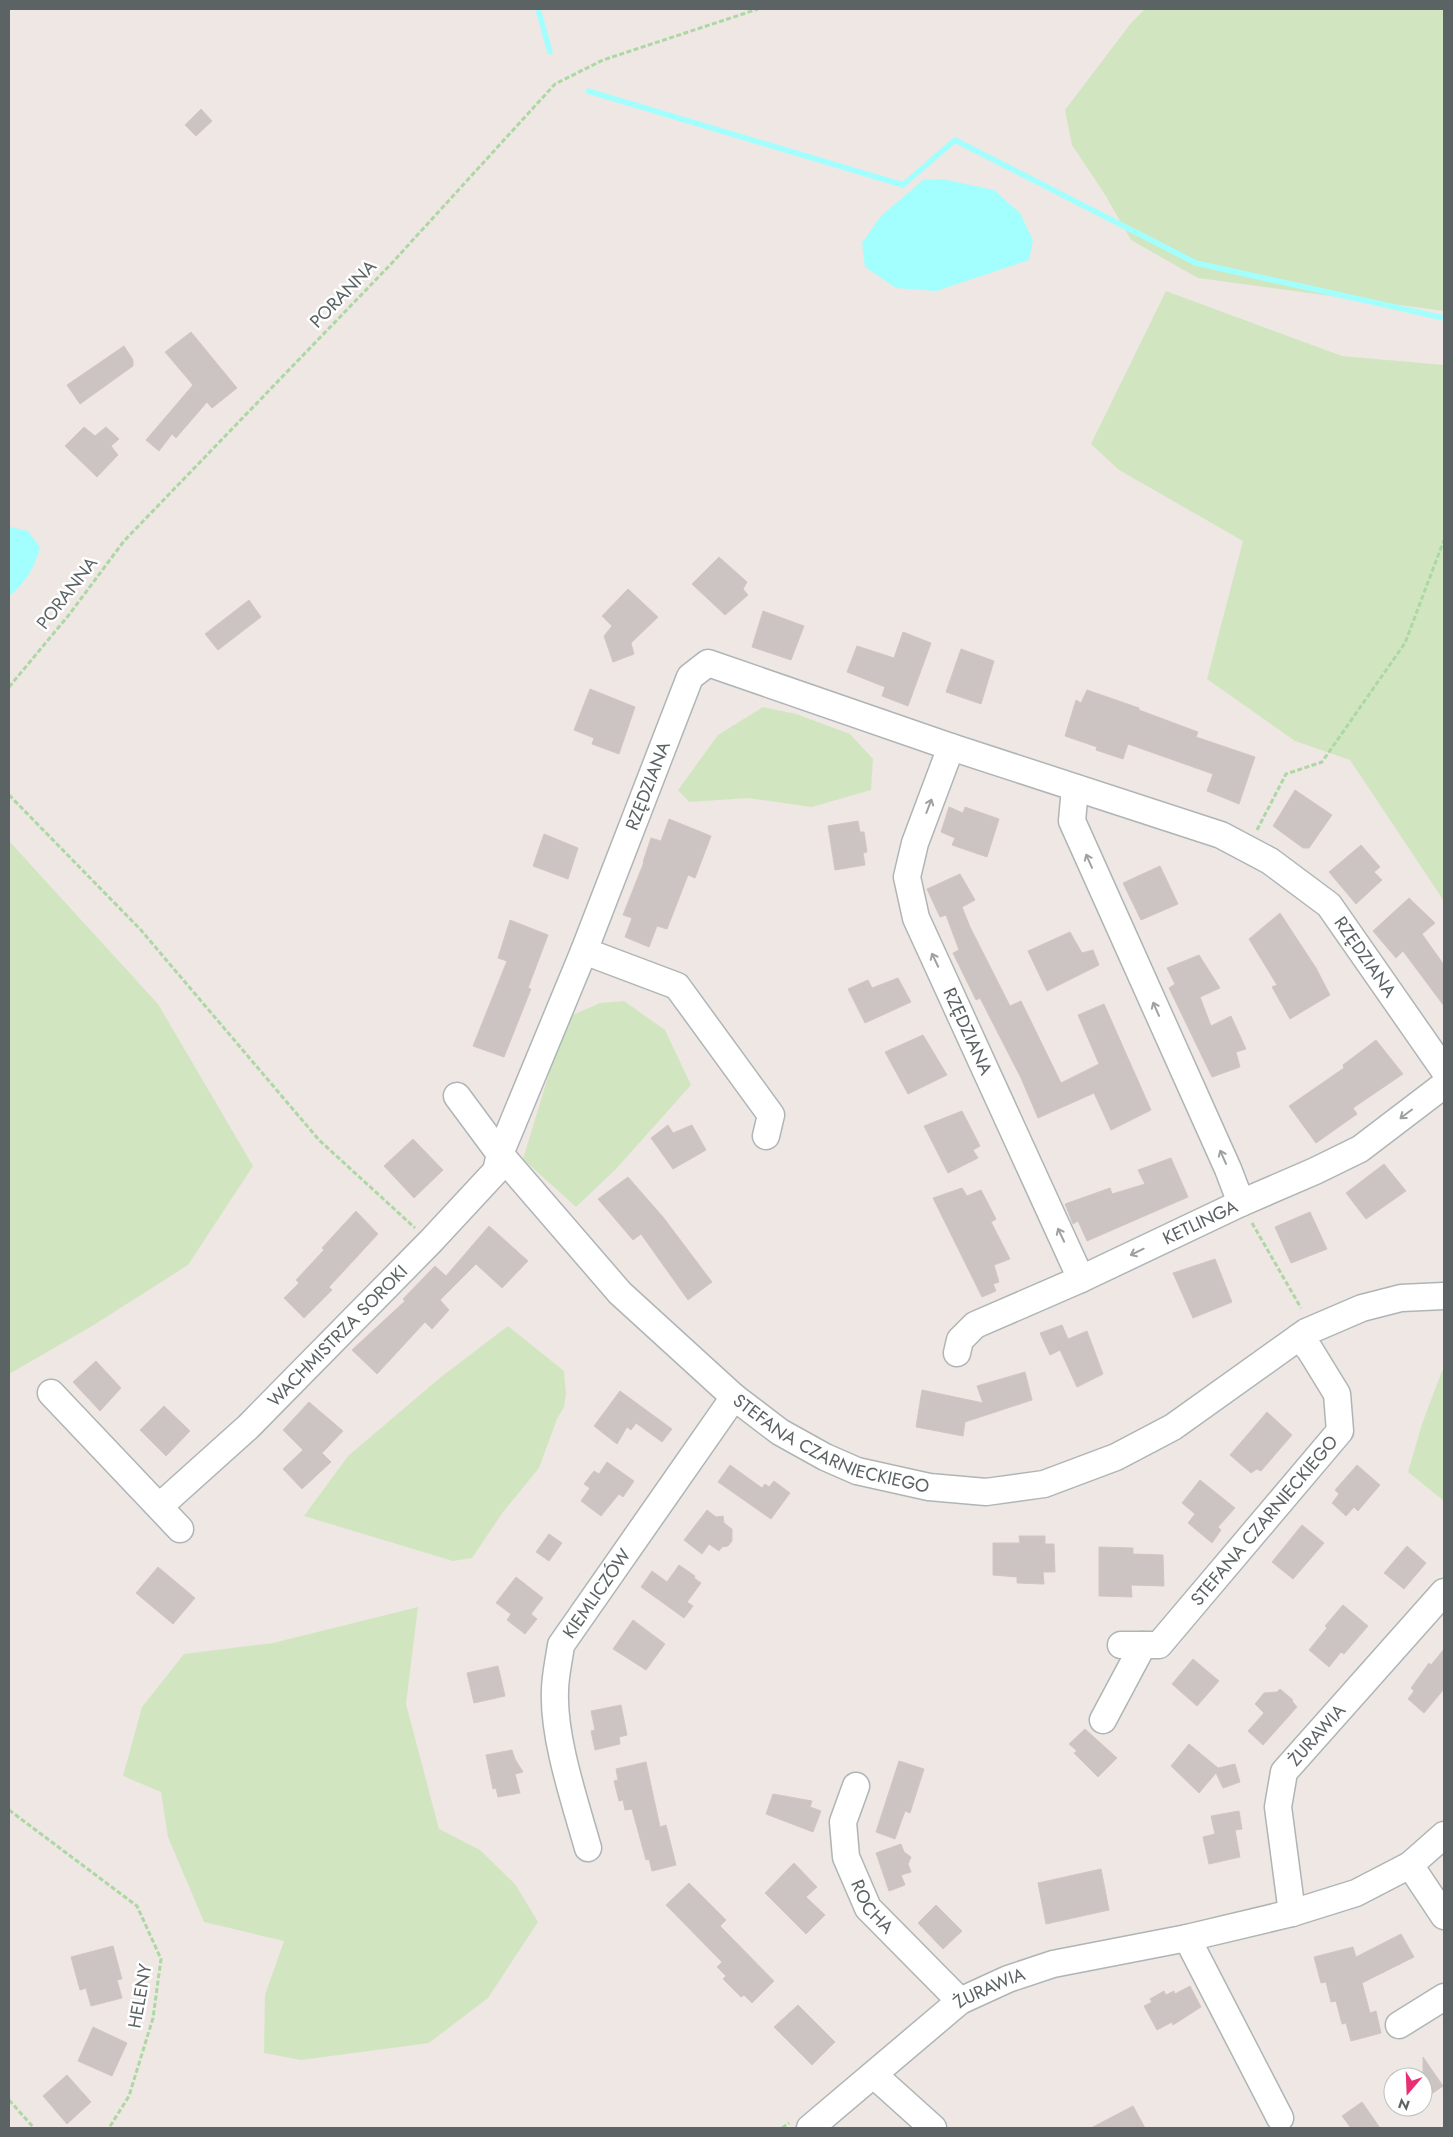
<svg xmlns="http://www.w3.org/2000/svg" width="1453" height="2137" viewBox="0 0 1453 2137" font-family="Jost,sans-serif">
  <style>
    .green { fill: #d1e6c0 }
    .water { fill: #a3fffd }
    .lines { fill: none; stroke-linecap: round; stroke-linejoin: round }
    .stream { stroke: #a3fffd; stroke-width: 5.5 }
    .building { fill: #cbc4c2; stroke: #d3c6c2 }
    .minor-casing { stroke: #afb5b6; stroke-width: 29 }
    .path { stroke: #add7a3; stroke-width: 3; stroke-dasharray: 5 2.5; stroke-linecap: butt }
    .minor { stroke: #fff; stroke-width: 26 }
    .oneway { stroke: #9da1a2 }
    .labels { text-anchor: middle; stroke-width: 5; stroke-linejoin: round; paint-order: stroke }
    .street-label { font-size: 18px; fill: #5b6364; stroke: #fff }
  </style>
  <rect width="100%" height="100%" fill="#eee7e3"/>
  <path class="green" d="M1145,9H1444V311L1198,278L1131,240L1104,193L1072,145L1065,110L1131,23Z
    M1166,291L1342,356L1444,365V901L1350,760L1295,741L1207,679L1243,541L1119,470L1091,444Z
    M763,707L796,714L850,734L873,759L871,790L812,807L748,798L689,802L678,790L718,735Z
    M9,841L158,1004L253,1166L188,1265L92,1326L9,1374Z
    M624,1001L665,1030L691,1085L616,1169L576,1207L523,1159L566,1018L600,1003Z
    M508,1326L564,1371L566,1394L564,1407L557,1419L539,1468L503,1512L472,1558L453,1561L304,1516L348,1456L441,1377Z
    M1444,1370V1501L1408,1472L1422,1424L1442,1371Z
    M418,1607L406,1704L439,1829L480,1850L515,1884L538,1922L488,1998L429,2043L301,2060L264,2053L265,1995L284,1941L204,1922L168,1837L161,1792L123,1776L142,1707L184,1654L273,1643Z"/>
  <path class="water" d="M942,179L994,190L1020,213L1033,240L1029,260L936,291L896,288L865,267L862,243L880,217L923,180Z
    M10,527L28,531L40,547C35,567 26,583 9,596Z"/>
  <g class="lines">
    <path class="stream" d="M538,9L550,52
      M588,91L903,185L955,140L1196,263L1444,318"/>
  </g>
  <path class="building" d="M201,109L212,121L196,136L185,125Z
    M191,332L237,388L212,408L207,402L176,438L172,434L159,451L146,440L193,385L165,352Z
    M124,346L133,360V366L80,404L67,385Z
    M84,427L95,436L106,427L119,439L111,446L118,455L97,477L65,446Z
    M719,557L747,582L743,589L748,595L725,615L692,584Z
    M628,589L658,617L631,643L634,654L613,662L604,636L612,626L602,616Z
    M249,600L261,617L218,650L205,634Z
    M763,611L804,626L791,660L752,647Z
    M903,632L931,643L908,706L882,696L885,687L847,672L857,646L894,658Z
    M961,649L994,661L981,704L946,692Z
    M590,689L635,707L619,754L592,744L594,738L574,730Z
    M1087,690L1139,708V710L1198,732L1196,737L1255,757L1239,804L1207,791L1213,774L1128,744L1123,759L1096,750L1097,747L1065,736L1076,700L1081,703Z
    M1295,790L1332,815L1309,848H1303L1273,826Z
    M949,807L963,813L965,807L999,819L987,857L952,845L955,838L941,832Z
    M669,819L711,836L695,878L688,875L667,929L657,926L649,947L625,937L632,918L623,915L644,862H643L651,838L661,841Z
    M858,821L860,832H864L867,852L863,853L865,865L835,870L828,826Z
    M544,834L578,848L568,879L533,866Z
    M1361,845L1380,867L1374,872L1382,880L1356,904L1329,872Z
    M1160,866L1178,904L1141,920L1123,883Z
    M960,874L975,900L962,907L970,927L1010,1006L1021,1001L1061,1083L1099,1064L1078,1015L1104,1004L1151,1110L1111,1130L1094,1093L1038,1118L1021,1078L980,998L976,1000L953,953L959,950L946,915L940,917L927,889Z
    M1409,898L1435,923L1422,934L1444,965V1006L1403,951L1396,958L1373,931Z
    M1280,913L1316,968L1330,995L1290,1019L1272,987L1277,985L1249,939Z
    M510,920L548,935L528,988L531,989L504,1057L473,1046L507,961L498,958Z
    M1070,932L1082,953L1093,950L1099,965L1047,991L1028,951Z
    M1199,955L1220,988L1200,997L1211,1026L1231,1016L1246,1049L1236,1052L1240,1067L1212,1077L1169,988L1175,984L1167,968Z
    M898,978L911,1002L865,1023L848,989L868,980L872,988Z
    M923,1035L947,1075L908,1094L885,1052Z
    M1376,1040L1403,1074L1353,1108L1357,1114L1316,1143L1289,1106L1344,1068L1343,1065Z
    M962,1111L980,1146L973,1150L978,1158L948,1173L924,1126Z
    M668,1125L673,1133L692,1125L706,1150L673,1169L651,1138Z
    M413,1139L443,1170L414,1198L384,1166Z
    M1171,1158L1188,1197L1087,1241L1078,1221L1073,1224L1065,1204L1110,1188L1112,1194L1145,1184L1138,1170Z
    M1384,1164L1406,1191L1366,1219L1346,1193Z
    M628,1177L663,1217L712,1282L688,1300L641,1234L633,1240L598,1199Z
    M962,1188L967,1196L981,1190L996,1219L991,1222L1010,1259L994,1265L999,1282L993,1284L996,1291L982,1297L933,1198Z
    M356,1211L378,1234L329,1287L332,1290L304,1318L284,1298L299,1283L296,1280L324,1250L322,1248Z
    M1310,1212L1327,1249L1291,1263L1275,1227Z
    M489,1226L528,1261L502,1288L476,1264L440,1300L449,1310L432,1329L425,1322L377,1374L352,1350L405,1301L403,1299L435,1266L446,1276Z
    M1215,1259L1232,1302L1193,1318L1173,1273Z
    M1062,1325L1068,1339L1087,1331L1103,1374L1077,1387L1060,1350L1050,1355L1040,1333Z
    M96,1361L121,1388L100,1411L73,1382Z
    M1025,1372L1032,1400L965,1422L963,1436L916,1427L922,1390L983,1403L977,1386Z
    M620,1391L672,1429L662,1442L636,1423L631,1430L627,1427L617,1444L594,1426Z
    M309,1402L343,1431L322,1453L331,1462L302,1489L283,1469L303,1450L283,1430Z
    M164,1406L190,1431L166,1456L140,1430Z
    M1267,1412L1292,1435L1261,1471L1257,1469L1251,1473L1230,1455Z
    M607,1462L634,1481L623,1497L619,1494L601,1516L581,1501L590,1488L584,1484L594,1471L599,1474Z
    M730,1465L762,1488L765,1484L769,1487L774,1481L790,1493L771,1519L718,1482Z
    M1357,1465L1380,1485L1358,1511L1354,1507L1346,1516L1332,1503L1339,1494L1335,1490Z
    M1200,1480L1235,1508L1218,1527L1221,1530L1212,1543L1188,1523L1195,1514L1182,1503Z
    M707,1510L716,1517L723,1516L724,1523L732,1529V1541L728,1546L722,1547L719,1551L709,1544L702,1554L684,1540Z
    M1302,1525L1324,1543L1293,1579L1272,1562Z
    M549,1534L562,1543L549,1561L536,1552Z
    M1019,1536H1045V1544H1054L1055,1572H1043L1044,1584L1017,1583V1577L993,1575V1543H1020Z
    M1407,1546L1426,1563L1404,1589L1384,1573Z
    M1099,1547L1133,1548V1554L1163,1555L1164,1586L1131,1585L1132,1597L1099,1596Z
    M679,1565L695,1576L694,1578L701,1583L687,1602L693,1606L684,1618L641,1587L652,1571L667,1582Z
    M158,1567L195,1598L173,1624L136,1593Z
    M516,1577L543,1598L531,1614L537,1619L525,1634L507,1620L511,1614L496,1603Z
    M1343,1605L1368,1626L1344,1654L1341,1652L1329,1667L1309,1650L1327,1628L1325,1626Z
    M633,1620L665,1644L646,1670L613,1649Z
    M1444,1649V1689L1424,1713L1408,1699L1414,1691L1411,1688L1429,1663L1431,1665Z
    M1193,1659L1219,1681L1197,1706L1172,1684Z
    M498,1666L505,1696L474,1703L467,1673Z
    M1280,1689L1293,1700L1292,1701L1297,1707L1263,1745L1248,1731L1264,1713L1255,1704L1264,1693L1277,1692Z
    M621,1705L627,1735L619,1737L620,1744L595,1750L591,1731L595,1730L591,1711Z
    M1085,1729L1117,1758L1098,1777L1074,1753L1077,1751L1069,1744Z
    M1189,1744L1218,1768L1235,1764L1240,1782L1223,1788L1216,1773L1199,1793L1171,1766Z
    M512,1750L515,1759L523,1772L515,1774L520,1793L498,1797L496,1788L493,1789L486,1755Z
    M899,1761L924,1769L910,1813L905,1811L895,1839L876,1832Z
    M646,1762L660,1827L666,1825L676,1865L652,1871L649,1859L646,1860L632,1809L625,1810L623,1800L619,1801L614,1781L618,1780L616,1769Z
    M773,1794L812,1801L810,1807L821,1811L813,1832L766,1814Z
    M1239,1811L1242,1829L1235,1830L1240,1857L1209,1864L1203,1837L1215,1834L1211,1816Z
    M901,1844L904,1852L911,1857L908,1864L911,1872L901,1875L905,1885L889,1891L876,1853Z
    M794,1863L817,1887L806,1897L825,1915L806,1934L765,1893Z
    M1101,1869L1109,1910L1046,1924L1038,1883Z
    M689,1883L726,1920L720,1926L774,1981L752,2003L744,1995L741,1997L723,1979L726,1976L717,1967L722,1962L666,1905Z
    M936,1905L962,1931L943,1949L918,1923Z
    M1401,1934L1414,1957L1362,1983L1370,2013L1376,2011L1381,2033L1351,2041L1346,2023L1342,2024L1336,2001L1331,2002L1326,1982L1321,1983L1314,1957L1353,1947L1356,1957Z
    M113,1946L122,1979L117,1980L122,1998L91,2006L86,1988L80,1990L71,1957Z
    M1190,1986L1201,2007L1173,2025L1172,2022L1157,2030L1144,2006L1152,2002L1150,1999L1164,1991L1166,1995L1174,1991L1175,1994Z
    M798,2005L835,2042L812,2065L774,2027Z
    M93,2027L127,2043L112,2076L78,2061Z
    M1423,2057L1443,2086L1423,2100Z
    M67,2075L91,2102L67,2124L43,2096Z
    M1362,2102L1380,2128H1351L1342,2116Z
    M1133,2106L1145,2128H1091Z"/>
  <g class="lines">
    <defs>
      <g id="minor">
        <path id="s1" d="M951,747L915,843L907,877L916,918L1081,1279"/>
        <path d="M1075,788L1072,821L1228,1169L1241,1203"/>
        <path d="M584,951L677,986L771,1115L766,1136"/>
        <path id="s2" d="M457,1096L500,1154L620,1293L734,1397L780,1432L825,1457L857,1471L929,1487L986,1492L1044,1484L1116,1457L1173,1427L1306,1332L1362,1308L1401,1298L1444,1296"/>
        <path id="s3" d="M957,1353L960,1340L975,1325L1081,1279L1241,1203L1315,1171L1360,1149L1444,1085"/>
        <path d="M51,1393L180,1529"/>
        <path id="s4" d="M160,1506L248,1427L431,1241L496,1171L500,1154L584,951L690,677L708,663L951,747L1221,835L1270,861L1329,905L1444,1070"/>
        <path id="s5" d="M1121,1645H1159L1340,1431L1337,1394L1310,1350L1299,1337"/>
        <path d="M1103,1720L1143,1645"/>
        <path id="s6" d="M856,1786L843,1822L846,1857L868,1908L960,2001"/>
        <path id="s7" d="M588,1848C575,1802 553,1738 555,1691C555,1676 559,1660 561,1645L734,1397"/>
        <path d="M1410,1865L1444,1916"/>
        <path id="s8" d="M1292,1913L1278,1807L1284,1772L1444,1592"/>
        <path d="M1187,1938L1280,2118"/>
        <path d="M1399,2025L1444,1997"/>
        <path d="M874,2075L933,2128"/>
        <path id="s9" d="M810,2128L960,2001L1008,1979L1053,1964L1187,1938L1292,1913L1356,1893L1410,1865L1444,1835"/>
      </g>
    </defs>
    <use href="#minor" class="minor-casing"/>
    <path class="path" d="M9,687L68,616L124,541L391,264L555,84L603,60L758,9
      M9,795L140,929L319,1140L415,1228
      M1257,830L1286,774L1322,762L1405,643L1444,540
      M1252,1223L1301,1308
      M9,1810L137,1906L161,1959L153,2018L129,2096L109,2128
      M9,2100L34,2128
      M782,2128L789,2123"/>
    <use href="#minor" class="minor"/>
  </g>
  <defs><path id="oneway-shaft" d="M-6 0H5M1.5-3L5.5 0L1.5 3" fill="none" stroke-width="1.6" stroke-linecap="round" stroke-linejoin="round" transform="scale(1.25)"/></defs>
  <g class="oneway">
    <use href="#oneway-shaft" transform="translate(929 806) rotate(-69)"/>
    <use href="#oneway-shaft" transform="translate(1089 861) rotate(-114)"/>
    <use href="#oneway-shaft" transform="translate(935 960) rotate(-115)"/>
    <use href="#oneway-shaft" transform="translate(1156 1009) rotate(-114)"/>
    <use href="#oneway-shaft" transform="translate(1406 1114) rotate(143)"/>
    <use href="#oneway-shaft" transform="translate(1223 1157) rotate(-114)"/>
    <use href="#oneway-shaft" transform="translate(1061 1235) rotate(-115)"/>
    <use href="#oneway-shaft" transform="translate(1137 1252) rotate(154)"/>
  </g>
  <g class="labels">
    <g class="street-label">
      <text transform="translate(343 294) rotate(-46)" y="6">PORANNA</text>
      <text transform="translate(67 593) rotate(-52)" y="6">PORANNA</text>
      <text dy="6" stroke="none"><textPath href="#s4" startOffset="889">RZĘDZIANA</textPath></text>
      <text dy="6" stroke="none"><textPath href="#s4" startOffset="1762">RZĘDZIANA</textPath></text>
      <text dy="6" stroke="none"><textPath href="#s1" startOffset="304">RZĘDZIANA</textPath></text>
      <text dy="6" stroke="none"><textPath href="#s3" startOffset="282">KETLINGA</textPath></text>
      <text dy="6" stroke="none"><textPath href="#s4" startOffset="246">WACHMISTRZA SOROKI</textPath></text>
      <text dy="6" stroke="none"><textPath href="#s2" startOffset="520">STEFANA CZARNIECKIEGO</textPath></text>
      <text dy="6" stroke="none"><textPath href="#s5" startOffset="201">STEFANA CZARNIECKIEGO</textPath></text>
      <text dy="6" stroke="none"><textPath href="#s7" startOffset="270">KIEMLICZÓW</textPath></text>
      <text dy="6" stroke="none"><textPath href="#s8" startOffset="192">ŻURAWIA</textPath></text>
      <text dy="6" stroke="none"><textPath href="#s6" startOffset="130">ROCHA</textPath></text>
      <text dy="6" stroke="none"><textPath href="#s9" startOffset="229">ŻURAWIA</textPath></text>
      <text transform="translate(140 1996) rotate(-80)" y="6">HELENY</text>
    </g>
  </g>
  <rect width="1453" height="2137" fill="none" stroke="#5b6364" stroke-width="20"/>
  <g transform="translate(1408 2092) rotate(199)"><circle r="24" fill="#ffffff" stroke="#bdc1c1"/>
  <path d="M0-4L9 19L0 12L-9 19Z" fill="#e82f74"/>
  <text y="-8" font-size="14" font-weight="bold" text-anchor="middle" fill="#5b6364">N</text>
  </g>
</svg>
